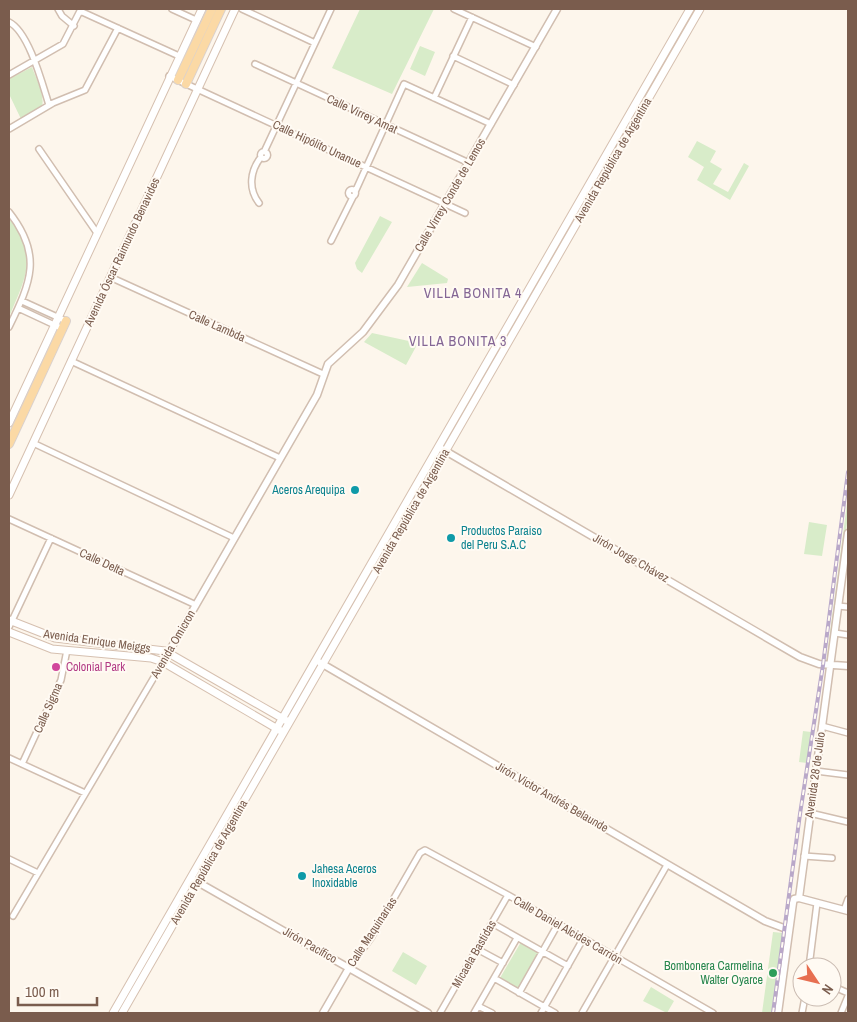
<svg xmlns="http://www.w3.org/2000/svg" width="857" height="1022" viewBox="0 0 857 1022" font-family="'Archivo Narrow',sans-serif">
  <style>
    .green { fill: #d8ecc9 }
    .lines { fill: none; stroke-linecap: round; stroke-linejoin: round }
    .minor-casing { stroke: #d1beb0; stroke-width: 8 }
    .tertiary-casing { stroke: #d1beb0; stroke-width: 9 }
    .secondary-casing { stroke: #d6c0b0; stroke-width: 9 }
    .primary-casing { stroke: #dad1cd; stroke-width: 10 }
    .minor { stroke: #fff; stroke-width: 5 }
    .tertiary { stroke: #fff; stroke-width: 6 }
    .secondary { stroke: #fff; stroke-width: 7 }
    .primary { stroke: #fbd9a5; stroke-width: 8 }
    .rail-casing { stroke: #b9a8c9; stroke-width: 4 }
    .rail { stroke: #fffaf3; stroke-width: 2; stroke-dasharray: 5.5; stroke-linecap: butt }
    .culture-dot { fill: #0f9aa8; stroke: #fffaf3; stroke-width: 2 }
    .hotel-dot { fill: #d1479c; stroke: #fffaf3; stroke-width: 2 }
    .leisure-dot { fill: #2e9e5b; stroke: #fffaf3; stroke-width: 2 }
    .labels { text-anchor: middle; stroke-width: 4; stroke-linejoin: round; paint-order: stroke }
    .street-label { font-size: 12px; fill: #7a5c4d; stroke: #fffaf3 }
    .culture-label { font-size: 12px; fill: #0d838f; stroke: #fffaf3; text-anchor: start }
    .hotel-label { font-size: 12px; fill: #b23c85; stroke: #fffaf3; text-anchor: start }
    .leisure-label { font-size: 12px; fill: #27864d; stroke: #fffaf3; text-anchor: end }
    .neighbourhood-label { font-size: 14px; letter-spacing: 1px; fill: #846695; stroke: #fffaf3 }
  </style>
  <rect width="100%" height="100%" fill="#fdf6ec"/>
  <path class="green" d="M360,9H434L392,94L332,68Z
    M420,46L435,52L425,76L410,69Z
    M32,67C36,79 45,94 42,107L21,119L9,94V79Z
    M697,141L716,151L710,162L722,169L713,184L728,192L744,163L749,166L730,200L697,180L704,167L688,157Z
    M380,216L392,222L362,273L357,269L355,263Z
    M9,219C40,254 25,279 9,317Z
    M422,263L448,279L447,283L407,287Z
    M372,333L418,343L406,365L364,342Z
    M848,496V516L828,663H826Z
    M809,522L827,525L822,556L804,554Z
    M803,731L811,732L807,763L799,762Z
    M773,932L783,933L772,1013H762Z
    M521,942L539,952L518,989L500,978Z
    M403,952L427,966L416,985L392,971Z
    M651,987L674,1001L667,1013L643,1001Z"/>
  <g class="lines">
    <defs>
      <path id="minor" d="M58,9L62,16L74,26
        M172,9L196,20
        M242,9L315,43
        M454,9L536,47
        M80,11L179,56
        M9,22C29,32 42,83 49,105
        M453,56L514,85
        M255,64L469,163
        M9,75L63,44L81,9
        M169,76L465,213
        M434,98L472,17
        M9,129L53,103L85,90L118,28
        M39,149L97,233
        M260.5 155a3.5 3.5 0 1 1 7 0a3.5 3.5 0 1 1-7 0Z
        M264,152L331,9
        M348.5 193a3.5 3.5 0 1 1 7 0a3.5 3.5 0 1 1-7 0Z
        M355,192L404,84L491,124
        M259,203C248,189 250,171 261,157
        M9,212C43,255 31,282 9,327
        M331,241L353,197
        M110,277L323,374
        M22,301L66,321
        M18,308L63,329
        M71,361L280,458
        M33,443L234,538
        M9,519L196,605
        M838,606L848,607
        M9,627L51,538
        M835,633L848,635
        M822,726L848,733
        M9,758L85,793
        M22,764L61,680L67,650
        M816,771L848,775
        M810,813L848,822
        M804,856L832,858
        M9,859L38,873
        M844,910L848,899
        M13,916L163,662
        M492,923L568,966
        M477,949L503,963
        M809,967L817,903
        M349,968L371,938L420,853L425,850L508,895L713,1013
        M494,978L555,1013
        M832,986L848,993
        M519,993L558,924
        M478,1006L492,1013
        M440,1013L508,895
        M474,1013L517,938
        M541,1013L583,939
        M582,1013L667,865
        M802,1013L805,997
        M841,1013L848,996"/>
      <path id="tertiary" d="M442,449L800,657L819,664L848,666
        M163,662L317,395L328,364L363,332L398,285L557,9
        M319,662L765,921L789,930
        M194,880L428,1013
        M799,898L848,911
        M323,1013L349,968
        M778,1013L793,903L794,899L799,898L848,533"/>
      <path id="secondary" d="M9,423L202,9
        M9,495L235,9
        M9,620L55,638L165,651L287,721
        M9,632L52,649L151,658L163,662L281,731
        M113,1013L690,9
        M122,1013L700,9"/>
      <path id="primary" d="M178,80L212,9
        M186,84L221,9
        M9,444L66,321"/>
    </defs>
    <use href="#minor" class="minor-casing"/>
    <use href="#tertiary" class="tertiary-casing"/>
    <use href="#secondary" class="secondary-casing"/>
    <use href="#primary" class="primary-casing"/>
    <use href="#minor" class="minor"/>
    <use href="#tertiary" class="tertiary"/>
    <use href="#secondary" class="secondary"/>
    <use href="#primary" class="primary"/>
    <defs>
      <path id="rail" d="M773,1013L800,814L823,665L848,472"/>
    </defs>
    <use href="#rail" class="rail-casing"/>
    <use href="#rail" class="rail"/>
  </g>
  <g class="culture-dot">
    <circle cx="355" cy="490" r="5"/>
    <circle cx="451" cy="538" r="5"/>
    <circle cx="302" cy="876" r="5"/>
  </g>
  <circle class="hotel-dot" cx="56" cy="667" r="5"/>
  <circle class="leisure-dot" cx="773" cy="973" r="5"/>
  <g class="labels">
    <g class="street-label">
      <text transform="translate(362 114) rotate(25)" y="4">Calle Virrey Amat</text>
      <text transform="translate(317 144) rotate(25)" y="4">Calle Hipólito Unanue</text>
      <text transform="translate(613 160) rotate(-60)" y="4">Avenida República de Argentina</text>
      <text transform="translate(450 195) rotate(-60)" y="4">Calle Virrey Conde de Lemos</text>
      <text transform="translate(122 252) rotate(-65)" y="4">Avenida Óscar Raimundo Benavides</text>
      <text transform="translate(217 326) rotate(24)" y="4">Calle Lambda</text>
      <text transform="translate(411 511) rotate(-60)" y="4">Avenida República de Argentina</text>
      <text transform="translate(631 558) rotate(30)" y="4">Jirón Jorge Chávez</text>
      <text transform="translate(102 562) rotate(25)" y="4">Calle Delta</text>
      <text transform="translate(97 641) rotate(8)" y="4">Avenida Enrique Meiggs</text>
      <text transform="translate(173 644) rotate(-60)" y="4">Avenida Omicron</text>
      <text transform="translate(48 708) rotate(-66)" y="4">Calle Sigma</text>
      <text transform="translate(815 775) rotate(-82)" y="4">Avenida 28 de Julio</text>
      <text transform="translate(552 797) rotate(30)" y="4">Jirón Victor Andrés Belaunde</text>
      <text transform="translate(209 862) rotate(-60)" y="4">Avenida República de Argentina</text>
      <text transform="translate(568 930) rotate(30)" y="4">Calle Daniel Alcides Carrión</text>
      <text transform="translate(372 932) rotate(-57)" y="4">Calle Maquinarias</text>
      <text transform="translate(310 945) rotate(30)" y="4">Jirón Pacífico</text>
      <text transform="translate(474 954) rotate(-60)" y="4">Micaela Bastidas</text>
    </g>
    <g class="culture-label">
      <text x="345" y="494" text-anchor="end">Aceros Arequipa</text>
      <text x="461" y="535">Productos Paraiso<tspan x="461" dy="14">del Peru S.A.C</tspan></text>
      <text x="312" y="873">Jahesa Aceros<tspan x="312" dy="14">Inoxidable</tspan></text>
    </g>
    <g class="hotel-label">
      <text x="66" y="671">Colonial Park</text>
    </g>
    <g class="leisure-label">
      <text x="763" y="970">Bombonera Carmelina<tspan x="763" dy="14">Walter Oyarce</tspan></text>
    </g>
    <g class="neighbourhood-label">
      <text x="473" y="298">VILLA BONITA 4</text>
      <text x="458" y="346">VILLA BONITA 3</text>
    </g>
  </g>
  <rect width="857" height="1022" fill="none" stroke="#7a5c4d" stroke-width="20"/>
  <g transform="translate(817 982) rotate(125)"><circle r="24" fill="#fffaf3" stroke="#cabbb1"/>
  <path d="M0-4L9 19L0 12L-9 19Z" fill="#e76f51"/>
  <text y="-8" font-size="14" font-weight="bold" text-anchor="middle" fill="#7a5c4d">N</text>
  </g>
  <path d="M18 997v8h79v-8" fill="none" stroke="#7a5c4d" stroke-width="2.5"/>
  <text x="25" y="997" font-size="15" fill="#7a5c4d" stroke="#fffaf3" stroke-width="4" paint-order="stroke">100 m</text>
</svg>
